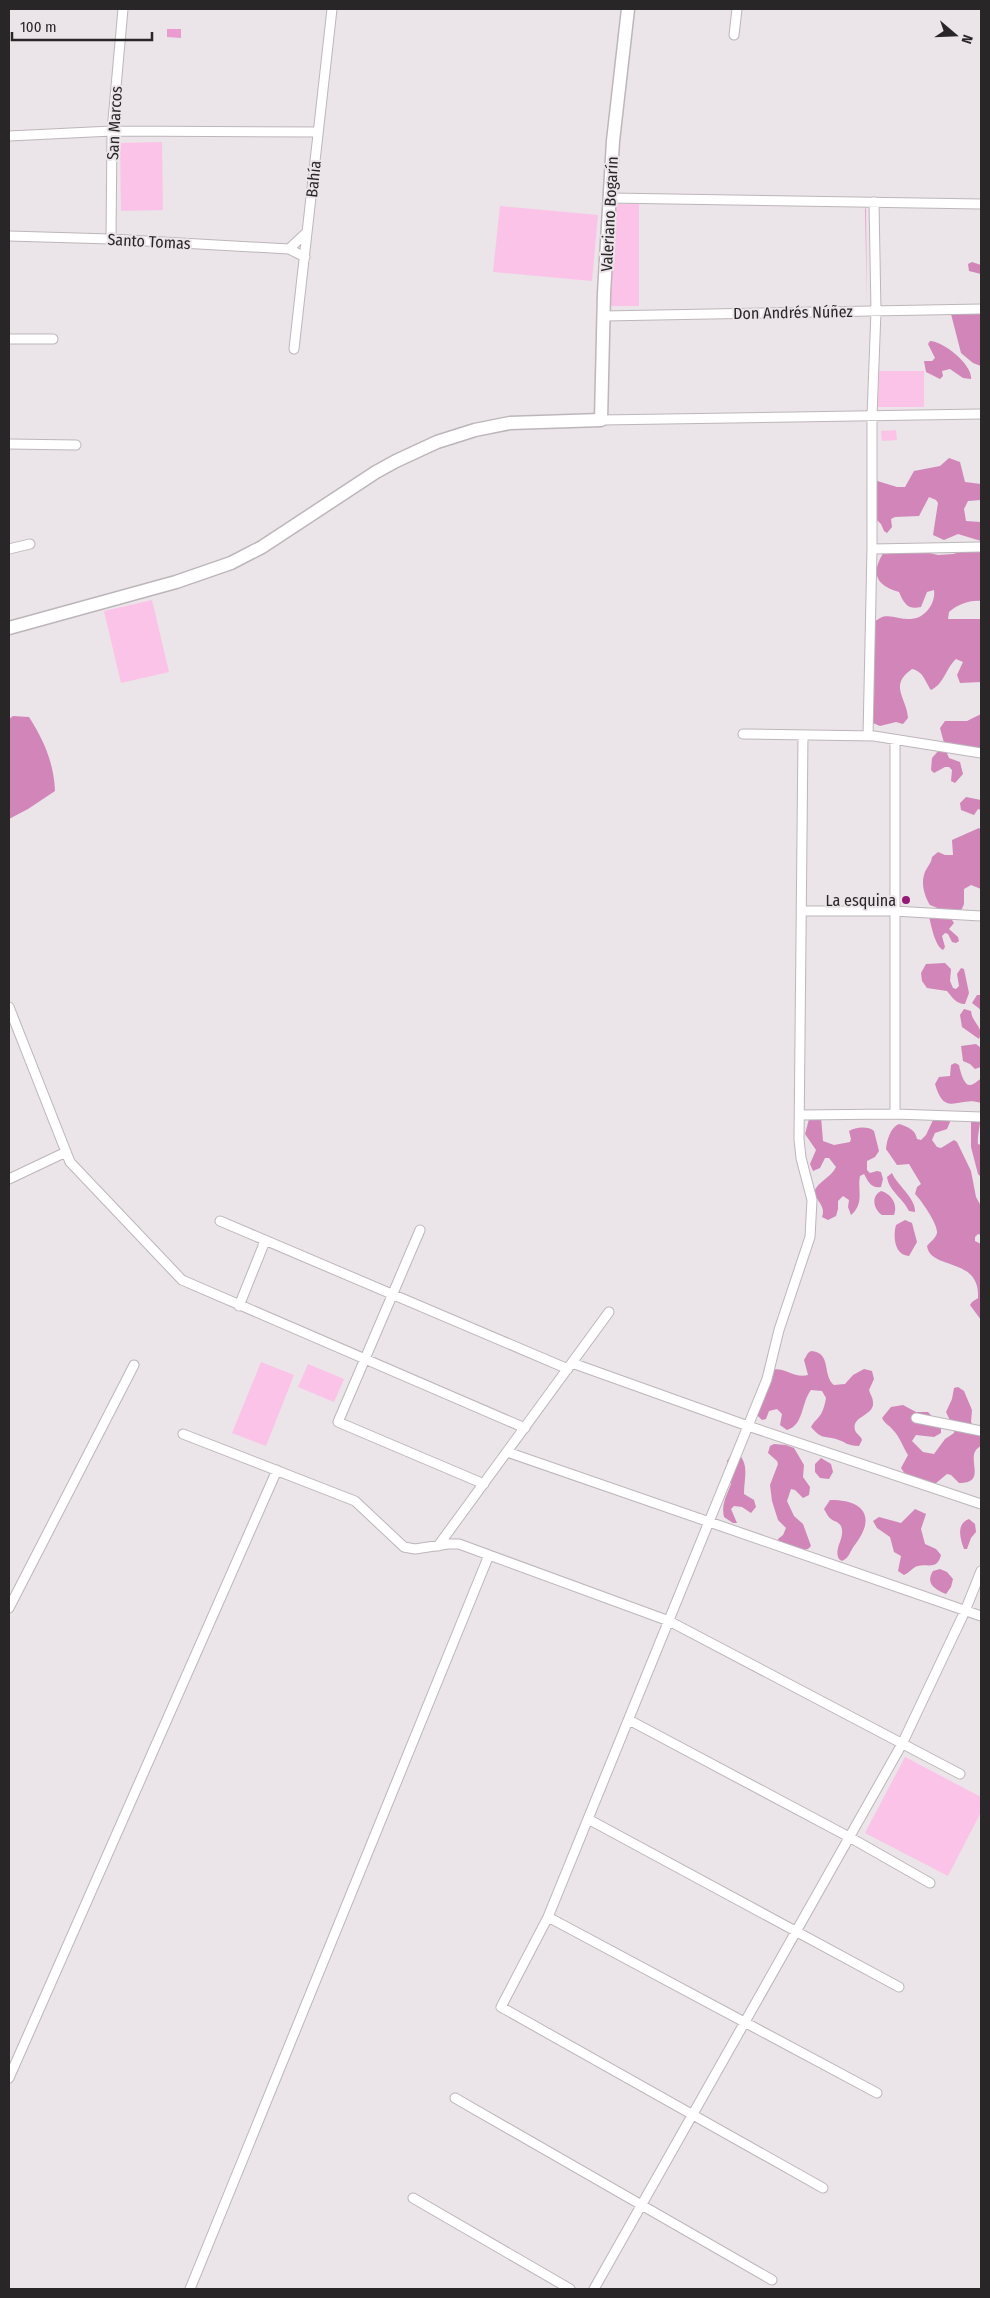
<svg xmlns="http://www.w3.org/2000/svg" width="990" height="2298" viewBox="0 0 990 2298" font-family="'Fira Sans Condensed',sans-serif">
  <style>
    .green { fill: #fbc3e8 }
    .forest { fill: #d185b9 }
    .water { fill: #ea9cd1 }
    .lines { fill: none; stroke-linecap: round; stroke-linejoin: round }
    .street-casing { stroke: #bcb6ba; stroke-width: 11 }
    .secondary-casing { stroke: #bcb6ba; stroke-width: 15 }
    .street { stroke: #fff; stroke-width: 9 }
    .secondary { stroke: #fff; stroke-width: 12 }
    .poi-dot { fill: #931b77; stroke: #ebe4e8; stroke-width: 2 }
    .labels { text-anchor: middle; stroke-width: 4; stroke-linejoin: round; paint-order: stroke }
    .street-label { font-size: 16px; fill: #282627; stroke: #ebe4e8 }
    .poi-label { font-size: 16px; fill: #282627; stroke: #ebe4e8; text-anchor: end }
  </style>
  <rect width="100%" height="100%" fill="#ebe4e8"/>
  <path class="green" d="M162,142L163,210L121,211L120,143Z
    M616,204H639V306H610Z
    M500,206L598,215L592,281L493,272Z
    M879,371H924V407H878Z
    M896,430L897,440L882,441L881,431Z
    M152,600L169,672L121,683L104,611Z
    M261,1362L294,1375L266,1446L232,1433Z
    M308,1364L344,1379L334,1402L298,1387Z
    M905,1757L981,1797V1812L948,1876L865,1833Z"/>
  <path class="forest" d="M972,262L981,265V274L969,271L968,264Z
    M951,314H981V366L973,363L961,353Z
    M930,341C943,341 973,365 971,379L963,378L950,369L942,371L943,376L940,379L926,372L924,361H932L935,358L928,344Z
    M949,458L960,462L965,482L981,484V500L968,501L964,509L966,521L981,522V541L958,534L944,540L933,535L938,503L936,500L929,497L919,516L895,517L891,519L892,527L887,533L884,531L881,524L872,515L874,480L897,487H905L914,471L940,466Z
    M887,547L917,550L938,555L953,554L981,547V601C969,600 959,604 949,612L948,619H981V682L960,683L957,675L963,662L956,659C946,668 944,684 931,690C924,680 924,672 912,669C888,686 907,698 908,718L903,724L896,722L880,726L873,723L869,708L873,624C884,610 895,619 909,619C924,620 936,604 934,590L927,592L921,607C908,610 904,604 899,592C871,584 872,569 887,547Z
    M981,714V749H974L944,743L940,728L945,721H967Z
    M13,716L29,717C44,740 54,764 55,791L28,809L9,819V719Z
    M939,750L946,751L949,758L960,762L963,774L955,783L951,781L952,770L949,767H945L934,773L931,770L932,758Z
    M966,797L981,800V810L978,809L974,815L961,810L960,803Z
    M979,828L981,830V889L971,885L964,889V904L961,911H945L930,905C925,897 921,885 924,875C926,867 931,865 932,857L938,852L945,855H953L952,840Z
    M929,916L950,917L954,923L949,929L958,937L959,941L956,943L952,942L948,934L945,933L942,936L945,947L943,950C935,946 931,925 929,916Z
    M945,963L951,969L950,981L953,988L956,989L959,986L957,974L961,968L964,969L969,993L965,1004C956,1004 952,997 947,991L927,988L922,981L921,973L926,964Z
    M977,995H981V1010L972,1003Z
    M964,1009L971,1011C972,1021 979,1024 981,1033L979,1039L962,1027L960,1015Z
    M976,1044L981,1048V1067L975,1069L970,1064L963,1061L961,1046Z
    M955,1063L959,1065C960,1070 964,1086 970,1085C974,1085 978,1080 981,1079V1103C959,1095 945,1119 935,1084L939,1077L950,1076L951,1065Z
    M821,1117L823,1141L834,1145L850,1142L851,1139L849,1131C856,1127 868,1126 874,1131L879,1151L875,1157L867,1161V1170L870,1173L877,1171L881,1172L883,1179L881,1187C871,1189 868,1181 864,1174L860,1176C857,1189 865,1203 851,1215L848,1207L849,1200L843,1196L838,1201V1209L836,1216L828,1220L822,1217C826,1206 817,1202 814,1192C818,1181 831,1178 836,1167L829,1158H825L820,1168L813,1171L810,1164L816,1150L805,1134L809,1119Z
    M934,1118H948L950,1122L947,1129L935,1133L932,1140L937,1147L941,1148L954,1140L957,1142L971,1171L976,1197L981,1206V1235L978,1234L975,1237V1241L981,1244V1320L970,1305L972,1302L978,1298C978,1294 978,1290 977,1286C970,1259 930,1268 927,1246C930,1242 936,1238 937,1233C938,1224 921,1200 915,1194L917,1187L921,1184L909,1164L897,1165L886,1149C887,1140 890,1128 899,1124C908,1127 915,1129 917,1139L921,1140L926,1135Z
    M971,1120H980C980,1128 977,1137 978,1144L981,1145V1177L978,1174L971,1147Z
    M892,1173C897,1185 916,1198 915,1212L909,1211C902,1197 889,1191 887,1177Z
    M881,1191C892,1194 898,1205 894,1215H882C873,1209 871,1196 881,1191Z
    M905,1220L912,1223L917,1242L909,1256C894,1255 893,1236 896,1225Z
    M811,1351C832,1352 822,1376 834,1385L845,1384L853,1375L864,1369L872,1371L874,1379L869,1390C870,1394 873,1398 873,1402C875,1416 851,1416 855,1430C856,1434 861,1436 862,1440L859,1446C847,1446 846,1442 836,1439C824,1436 821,1439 811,1427C814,1421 818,1419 821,1414C824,1409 825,1403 826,1398L822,1391L811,1390C801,1403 804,1425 787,1430L780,1425L782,1414L777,1409L769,1411L766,1419L762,1420L756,1414L771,1370C784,1366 794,1379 808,1375L804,1360L808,1353Z
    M958,1387L964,1391L972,1410L971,1422L975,1428L981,1430V1446C962,1455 990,1483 959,1483L951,1475L947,1474L930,1488L914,1487L901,1468L908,1455C903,1447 900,1437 893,1430C889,1425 885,1424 882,1418L891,1407L903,1405L916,1412H928L941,1426V1433L934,1437L916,1435L912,1441L923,1452L934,1454L945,1439L954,1433V1429L946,1412L952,1399L954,1388Z
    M774,1444L786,1445L794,1448L804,1465L803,1477L810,1487L809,1495L803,1498L795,1490L791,1489L787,1501L794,1516L803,1524L811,1546L808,1549L802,1550L779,1543L778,1539L783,1535L786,1528L778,1520L772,1501L770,1485L778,1464L777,1461L768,1453L770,1446Z
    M733,1452H737C750,1465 744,1477 744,1494L754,1500L756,1507L751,1513L742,1507L734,1506L731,1509L737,1523H733L724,1517C721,1504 727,1495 731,1484L727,1461Z
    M821,1458L831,1464L833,1472L829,1479L820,1478L815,1472V1464Z
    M830,1500C866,1500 876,1518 854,1546C849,1553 850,1557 842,1561L839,1559C833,1548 846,1538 841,1526C838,1521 835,1522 831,1519C828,1517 826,1512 824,1509Z
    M915,1509L926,1514L921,1529L925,1544L936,1549L941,1555C937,1571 927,1563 918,1566C913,1567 909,1573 904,1575L898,1571L901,1556L894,1552L890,1537L877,1528L873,1521L879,1517L901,1523Z
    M969,1519L975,1524L976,1532L971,1538L967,1549H964C960,1538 956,1524 969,1519Z
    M940,1569L947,1572L953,1579L951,1587L946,1594C935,1589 925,1584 933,1571Z"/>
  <path class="water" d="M167,29H181V38L167,37Z
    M865,208L866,209L867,302Z"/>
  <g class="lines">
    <defs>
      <path id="street" d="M734,35L737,9
        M9,136L112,131L318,132
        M610,198L981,204
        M9,236L111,239L289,249L305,257
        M111,239L112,131L123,9
        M289,249L307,232
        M604,316L981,309
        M9,339H53
        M294,349L332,9
        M601,420L981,414
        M9,444L76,445
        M9,549L30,544
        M872,549L981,547
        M743,734L874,736L981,753
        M803,735L799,1139L801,1158L812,1200L810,1237L779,1330L767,1379L748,1426L548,1917L501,2007L823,2188
        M868,736L872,549V416L876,311L874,202
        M895,740V1114
        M803,911H894L981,916
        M9,1007L70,1162L182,1280L525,1428
        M800,1115L895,1114L981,1117
        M9,1179L66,1152
        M220,1221L568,1369
        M420,1230L338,1422L484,1484
        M239,1306L265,1241
        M572,1363L748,1426L981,1504
        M916,1418L981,1431
        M183,1434L355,1501L404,1547L415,1549L448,1544H459L669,1621L960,1774
        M507,1452L981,1616
        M438,1546L609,1312
        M9,1608L134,1365
        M629,1720L851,1838L930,1883
        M588,1819L899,1987
        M548,1917L877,2093
        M9,2078L277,1470
        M455,2098L772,2280
        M413,2198L570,2289
        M190,2289L489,1555
        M594,2289L902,1744L965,1611L981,1571"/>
      <path id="secondary" d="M9,628L176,582L231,563L262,547L376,472L396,461L437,442L475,430L510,423L601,420L604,293L613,141L628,9"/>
    </defs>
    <use href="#street" class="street-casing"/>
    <use href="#secondary" class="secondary-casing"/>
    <use href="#street" class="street"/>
    <use href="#secondary" class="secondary"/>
  </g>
  <circle class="poi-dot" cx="906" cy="900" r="5"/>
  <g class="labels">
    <g class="street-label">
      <text transform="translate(114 123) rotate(-87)" y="6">San Marcos</text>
      <text transform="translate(313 179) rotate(-84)" y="6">Bahía</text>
      <text transform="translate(609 214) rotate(-87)" y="6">Valeriano Bogarín</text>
      <text transform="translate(149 241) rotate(3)" y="6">Santo Tomas</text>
      <text transform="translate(793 312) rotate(-1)" y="6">Don Andrés Núñez</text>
    </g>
    <g class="poi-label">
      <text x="896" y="906">La esquina</text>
    </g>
  </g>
  <rect width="990" height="2298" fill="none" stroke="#282627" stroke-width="20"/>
  <g transform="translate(955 35) rotate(109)" stroke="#ebe4e8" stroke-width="4" paint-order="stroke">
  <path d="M0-4L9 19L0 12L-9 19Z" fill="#282627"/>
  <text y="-8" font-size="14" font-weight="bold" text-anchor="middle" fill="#282627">N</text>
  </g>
  <path d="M12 32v8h140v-8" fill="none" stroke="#282627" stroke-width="2.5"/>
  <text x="20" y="32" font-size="15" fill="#282627" stroke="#ebe4e8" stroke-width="4" paint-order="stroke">100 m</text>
</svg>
